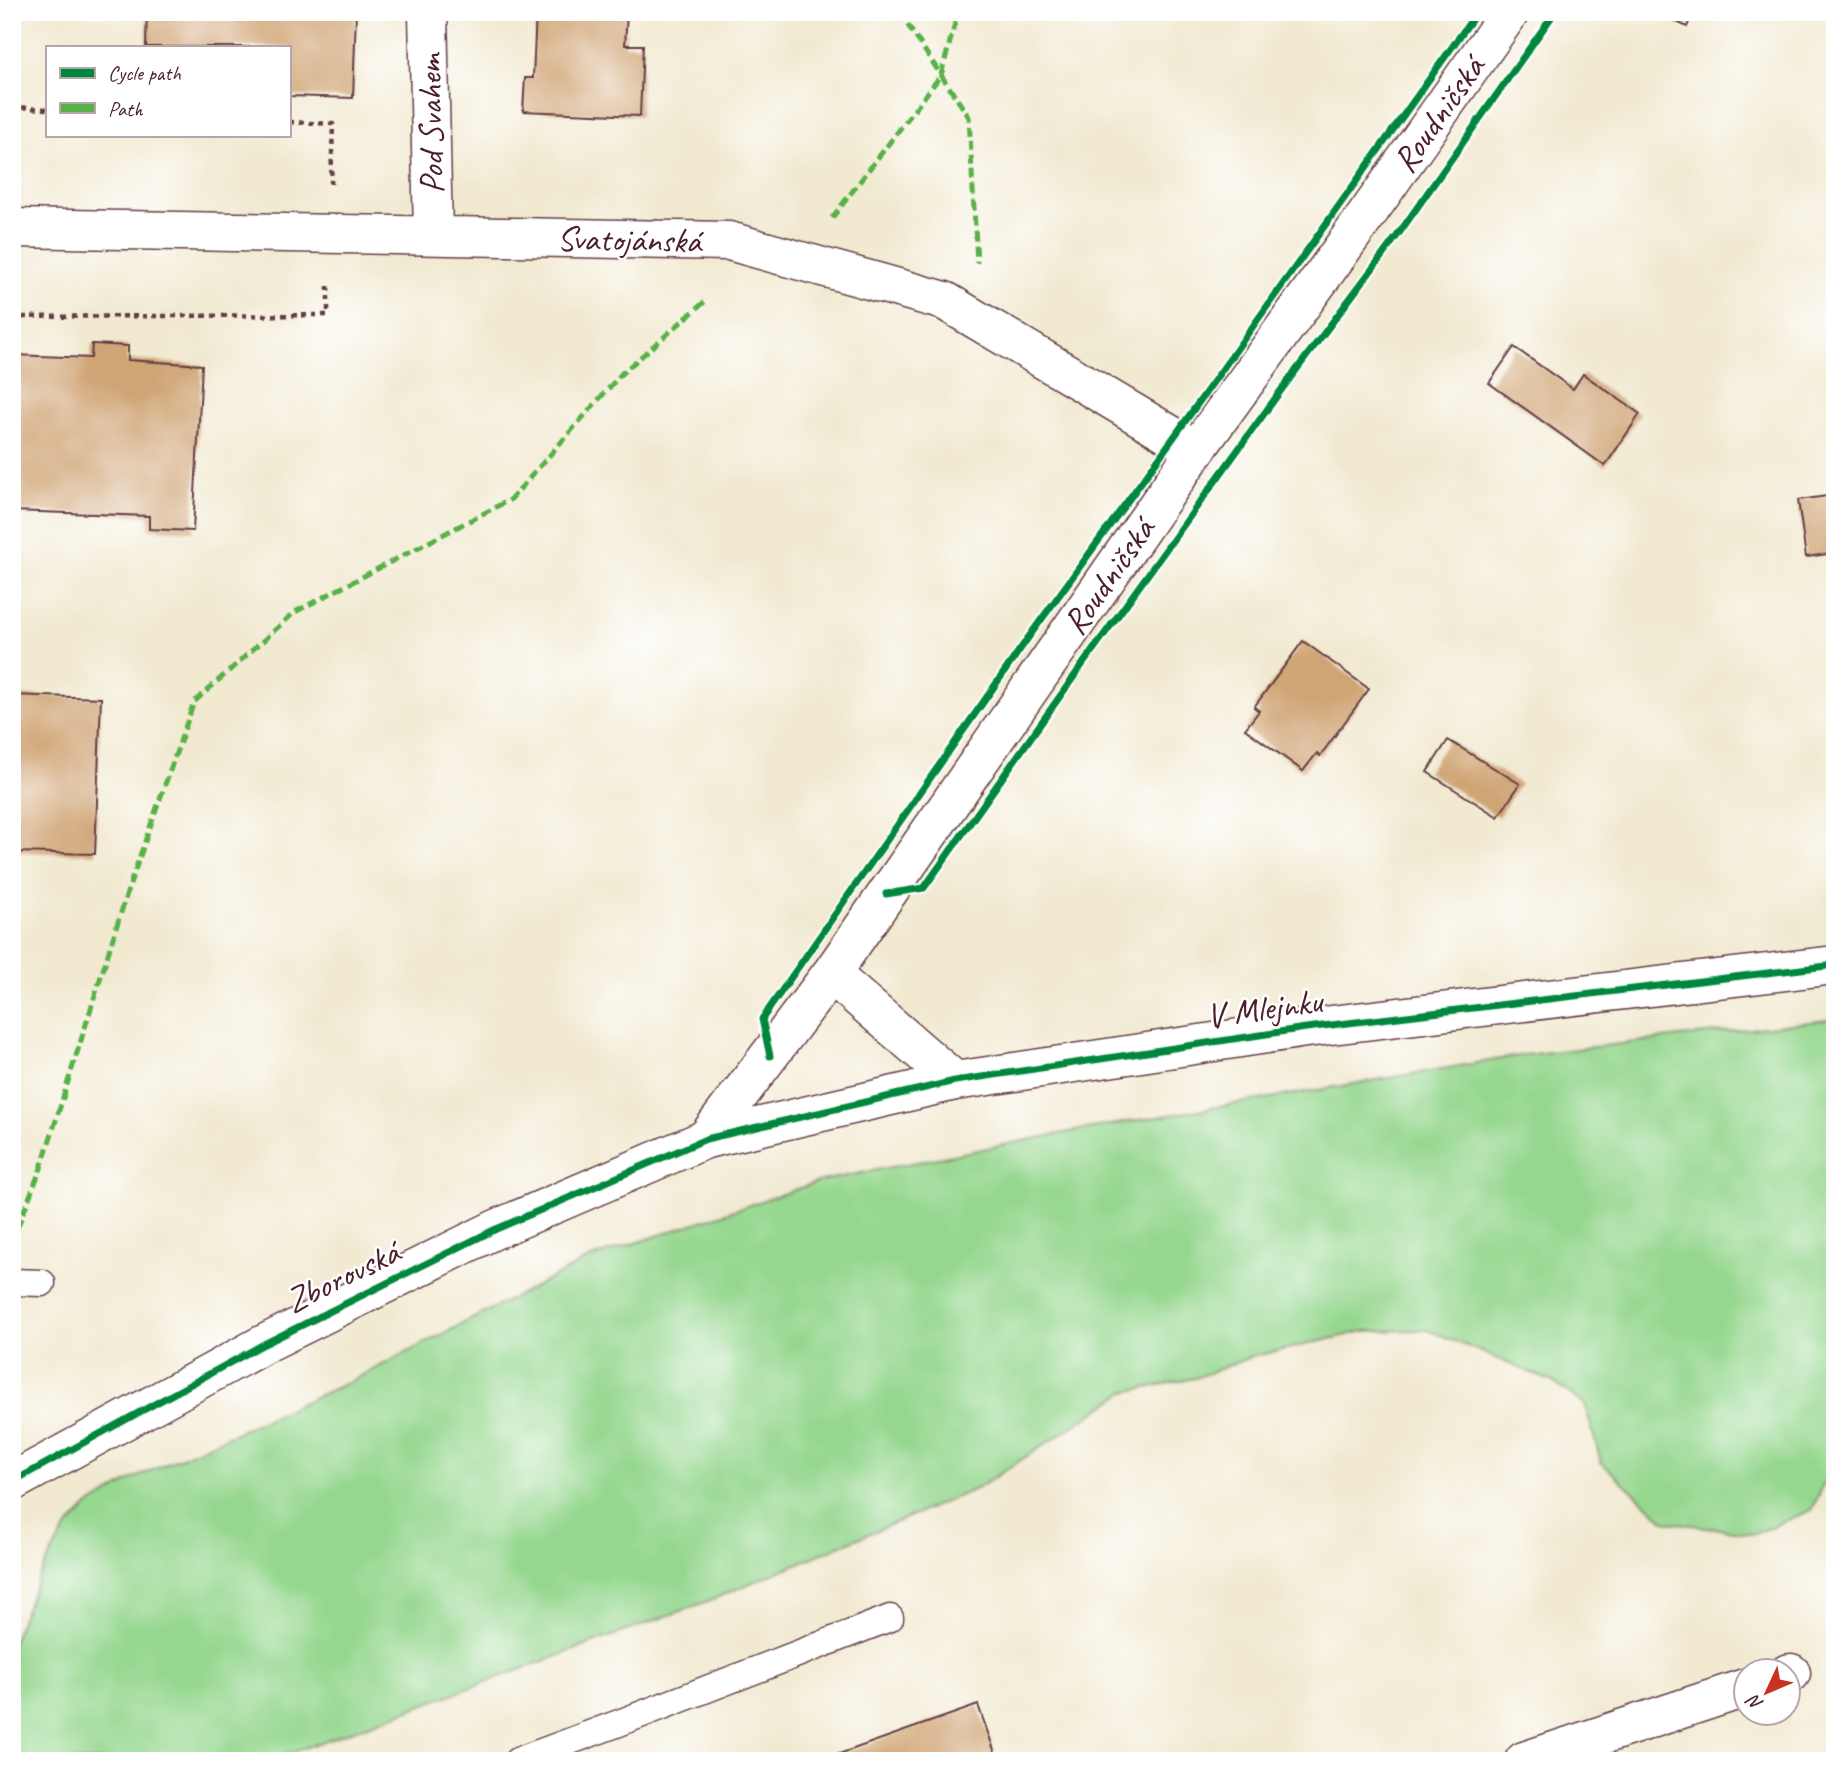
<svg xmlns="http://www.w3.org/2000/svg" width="1847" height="1773" viewBox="0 0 1847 1773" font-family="Caveat,sans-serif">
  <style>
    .green { fill: #95d78e; stroke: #707b5c; stroke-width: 2 }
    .building { fill: #d0a576 }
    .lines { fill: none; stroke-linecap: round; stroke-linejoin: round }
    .lane-casing { stroke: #633d44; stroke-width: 29 }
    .street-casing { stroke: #633d44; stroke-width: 41 }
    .secondary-casing { stroke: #633d44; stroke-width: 41 }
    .path { stroke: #633d44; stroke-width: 4.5; stroke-dasharray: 5 5; stroke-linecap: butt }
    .lane { stroke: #fff; stroke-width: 26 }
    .street { stroke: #fff; stroke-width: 38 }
    .secondary { stroke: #fff; stroke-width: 38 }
    .quiet { stroke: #57b146; stroke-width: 5; stroke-dasharray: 10 5; stroke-linecap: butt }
    .cycleway-casing { stroke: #fff; stroke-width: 11 }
    .cycleway { stroke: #00873e; stroke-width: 7 }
    .labels { text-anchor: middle; stroke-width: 5; stroke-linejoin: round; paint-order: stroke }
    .street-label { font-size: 35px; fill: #4a1f2b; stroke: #fff }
  </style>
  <rect width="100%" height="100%" fill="#fff"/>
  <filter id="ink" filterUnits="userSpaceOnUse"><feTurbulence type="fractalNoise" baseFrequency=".0143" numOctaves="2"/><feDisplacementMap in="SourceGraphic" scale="14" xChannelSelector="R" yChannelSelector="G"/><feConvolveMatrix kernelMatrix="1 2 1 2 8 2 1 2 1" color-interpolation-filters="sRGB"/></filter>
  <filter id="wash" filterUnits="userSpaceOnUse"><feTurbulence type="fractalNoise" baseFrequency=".00686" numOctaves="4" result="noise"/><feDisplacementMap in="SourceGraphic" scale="28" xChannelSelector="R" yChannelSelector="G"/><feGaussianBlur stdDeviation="1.57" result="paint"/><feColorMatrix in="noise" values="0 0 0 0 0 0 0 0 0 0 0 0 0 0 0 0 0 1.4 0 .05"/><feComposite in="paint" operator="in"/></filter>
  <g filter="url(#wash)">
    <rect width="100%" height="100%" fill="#f1e9d0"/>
    <path class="green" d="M1835,1019V1458L1812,1510L1754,1534L1665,1521L1601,1462L1585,1404L1551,1381L1428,1330L1365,1331L1251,1357L1195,1378L1125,1392L978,1488L708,1601L269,1761H12V1642L40,1574L65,1530L88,1506L135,1478L353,1380L591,1258L821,1181L1074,1131L1525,1055Z"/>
    <g id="blocks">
      <path class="building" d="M147,12H356L353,98L289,96V47H146Z
        M536,12H627L625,45H643L640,116L523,111L525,78H533Z
        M1656,12H1693L1687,27Z
        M92,344L128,346V360L202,365L193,531L149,529V516L12,511V355L91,358Z
        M1514,347L1573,389L1583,374L1640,414L1605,466L1489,383Z
        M1835,495V553L1806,557L1798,500Z
        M1303,641L1369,689L1320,756L1317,753L1303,771L1245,729L1259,711L1254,707Z
        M12,695L101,698L95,854L12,852Z
        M1448,740L1520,784L1498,817L1427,772Z
        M978,1705L998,1761H822V1760Z"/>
    </g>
  </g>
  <g filter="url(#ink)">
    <use href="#blocks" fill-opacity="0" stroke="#633d44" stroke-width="2"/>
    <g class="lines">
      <defs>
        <path id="lane" d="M12,1282L42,1283
          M517,1761L619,1723L890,1618"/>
        <path id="street" d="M428,12L433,235
          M12,228L729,241L945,301L1196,450
          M831,974L955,1081
          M706,1139L831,974L1196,450L1366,216L1510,12
          M1787,1674L1791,1673
          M1524,1761L1745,1688"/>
        <path id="secondary" d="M12,1482L264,1344L494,1230L706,1139L955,1081L1306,1028L1835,965"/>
      </defs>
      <use href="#lane" class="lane-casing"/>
      <use href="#street" class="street-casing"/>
      <use href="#secondary" class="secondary-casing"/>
      <path class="path" d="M12,107L47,109
        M289,122L333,124L331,184
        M12,317L328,315V284"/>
      <use href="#lane" class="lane"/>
      <use href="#street" class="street"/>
      <use href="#secondary" class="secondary"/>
      <path class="quiet" d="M899,12L969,117L977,263
        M832,218L941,75L958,12
        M12,1241L41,1168L128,890L194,702L295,612L511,499L622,373L708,299"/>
      <defs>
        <path id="cycleway" d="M886,894L924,888L1080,668L1282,389L1397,236L1555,12
          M770,1056L762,1019L1028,638L1174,437L1477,12
          M12,1482L264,1344L494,1230L706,1139L955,1081L1306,1028L1835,965"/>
      </defs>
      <use href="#cycleway" class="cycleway-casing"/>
      <use href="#cycleway" class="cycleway"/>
    </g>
  </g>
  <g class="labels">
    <g class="street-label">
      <text transform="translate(1438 114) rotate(-55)" y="12">Roudničská</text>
      <text transform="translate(430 124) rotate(-91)" y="12">Pod Svahem</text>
      <text transform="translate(629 239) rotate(1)" y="12">Svatojánská</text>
      <text transform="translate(1108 576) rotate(-55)" y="12">Roudničská</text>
      <text transform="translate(1264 1008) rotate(-8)" y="12">V Mlejnku</text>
      <text transform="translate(342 1276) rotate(-26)" y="12">Zborovská</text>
    </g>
  </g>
  <rect width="1847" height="1773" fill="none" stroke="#fff" stroke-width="42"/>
  <rect x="46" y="46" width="245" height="91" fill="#ffffff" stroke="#b7a5aa" stroke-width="2"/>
  <rect x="60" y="68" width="35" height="10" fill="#00873e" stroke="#b7a5aa" stroke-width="2"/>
  <text x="108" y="80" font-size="21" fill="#4a1f2b">Cycle path</text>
  <rect x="60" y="103" width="35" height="10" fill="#57b146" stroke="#b7a5aa" stroke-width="2"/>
  <text x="108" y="116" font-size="21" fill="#4a1f2b">Path</text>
  <g transform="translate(1767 1692) rotate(226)"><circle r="33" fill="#ffffff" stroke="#b7a5aa" stroke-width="2"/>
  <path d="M0-5L12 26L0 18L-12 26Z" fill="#c8321e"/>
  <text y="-10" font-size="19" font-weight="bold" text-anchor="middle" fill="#4a1f2b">N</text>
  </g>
</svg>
